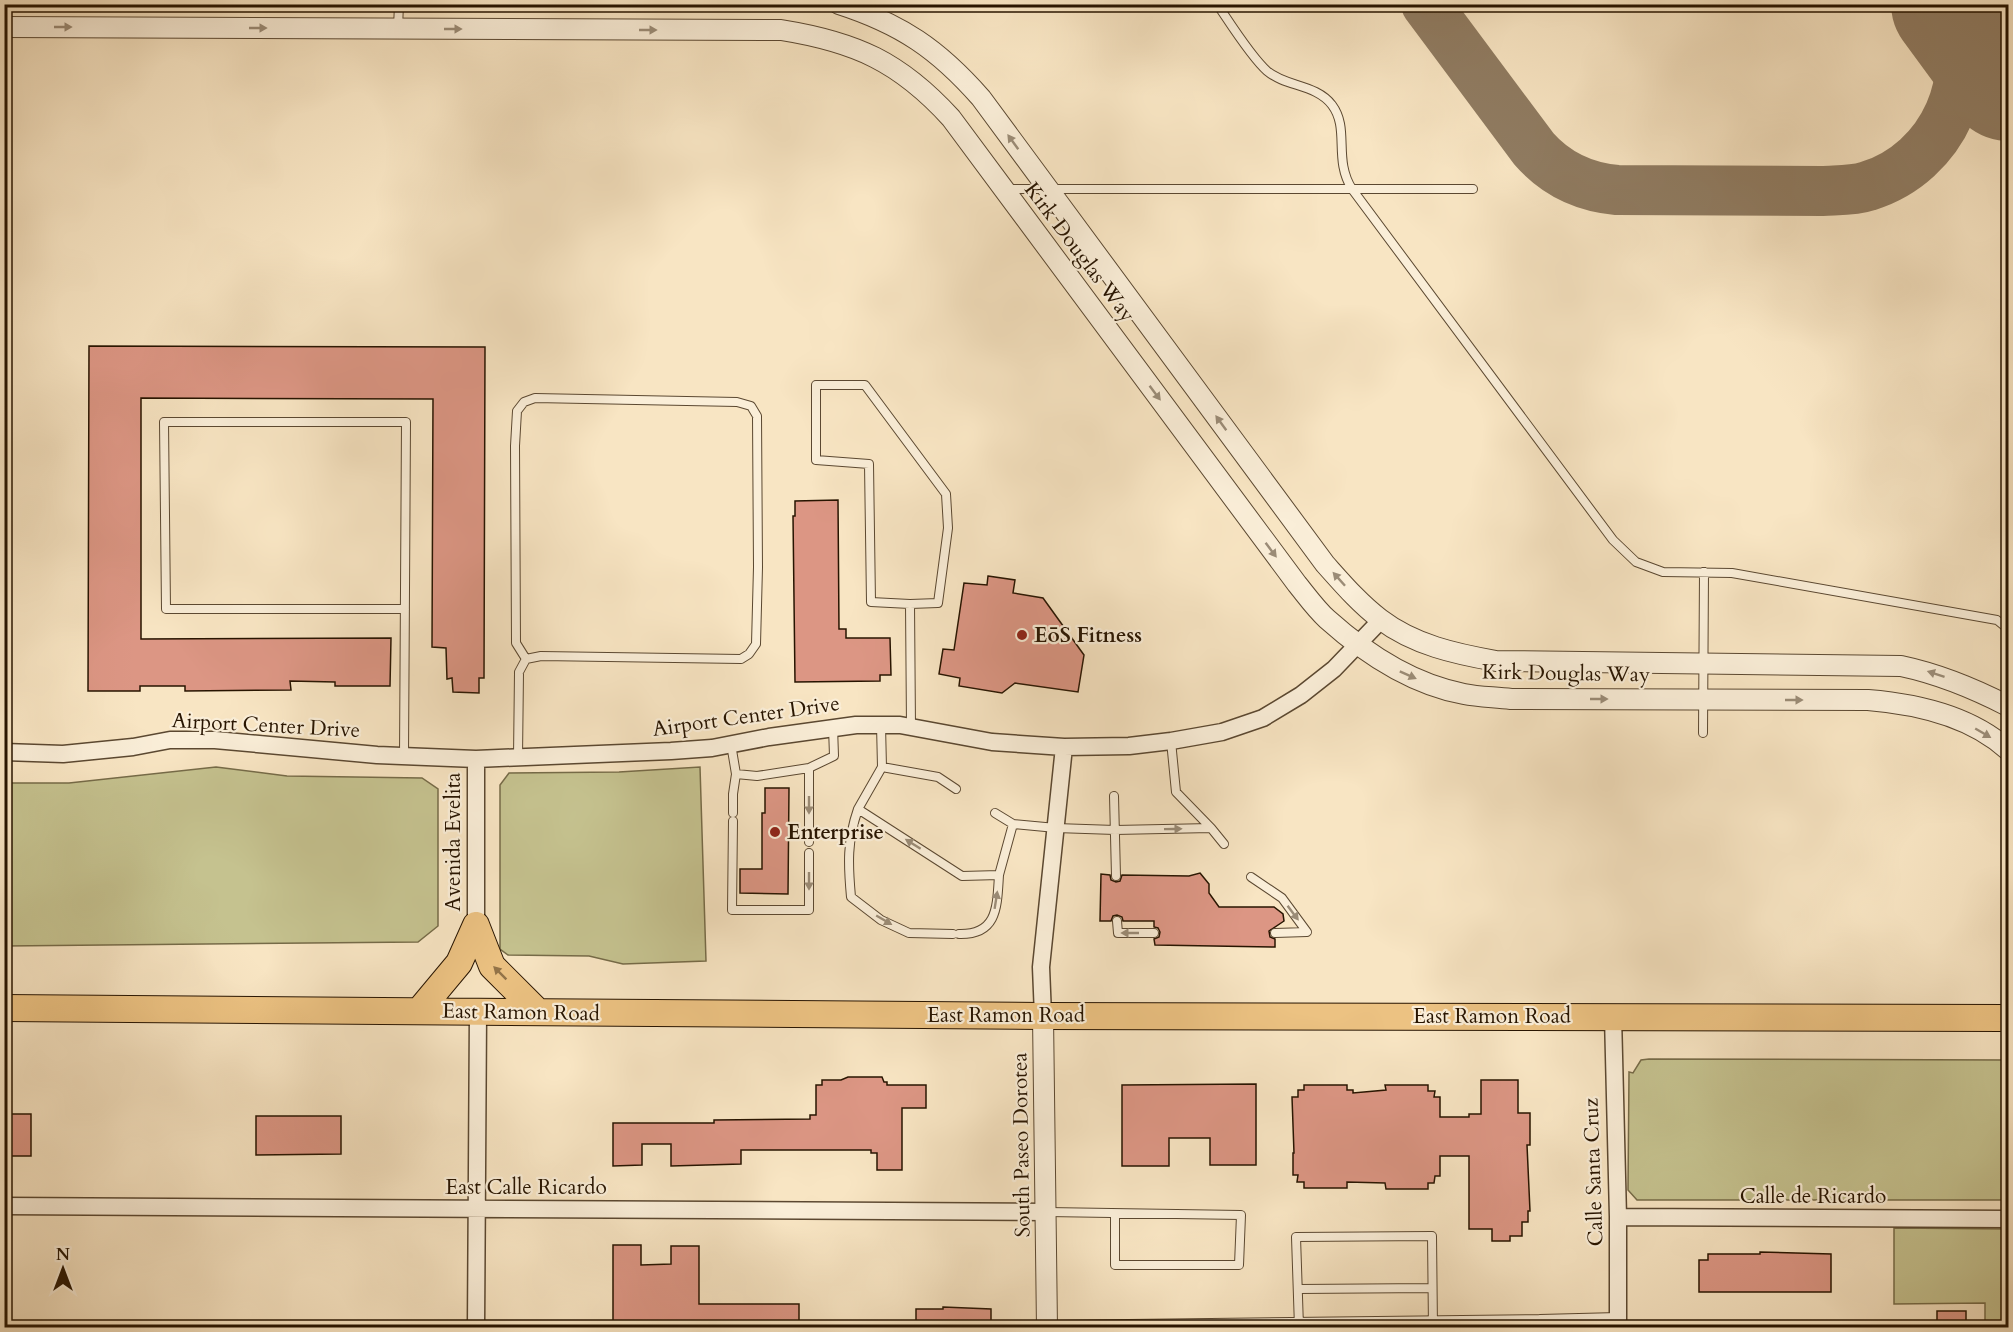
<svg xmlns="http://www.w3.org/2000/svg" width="2013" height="1332" viewBox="0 0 2013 1332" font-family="Cardo,serif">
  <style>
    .green { fill: #c5c28f; stroke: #766b48; stroke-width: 1.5 }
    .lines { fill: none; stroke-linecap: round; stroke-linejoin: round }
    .taxiway { stroke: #907c62; stroke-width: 50 }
    .runway { stroke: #907c62; stroke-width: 124 }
    .building { fill: #dc9684; stroke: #271400; stroke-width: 1.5 }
    .service-casing { stroke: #5b4831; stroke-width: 10 }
    .minor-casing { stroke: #5b4831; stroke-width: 19 }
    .tertiary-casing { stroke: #5b4831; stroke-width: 22 }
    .primary-casing { stroke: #271400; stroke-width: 28 }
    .service { stroke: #faeed8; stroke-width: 8 }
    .minor { stroke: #faeed8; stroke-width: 16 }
    .tertiary { stroke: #faeed8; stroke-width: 20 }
    .primary { stroke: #ecc282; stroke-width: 26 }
    .oneway { fill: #9b8c77 }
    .oneway2 { fill: #937448 }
    .poi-dot { fill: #8f2418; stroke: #faeed8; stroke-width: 2 }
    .labels { text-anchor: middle; stroke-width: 4.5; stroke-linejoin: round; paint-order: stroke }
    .street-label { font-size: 21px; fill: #271400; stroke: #faeed8 }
    .poi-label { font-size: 21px; font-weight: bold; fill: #271400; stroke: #faeed8; text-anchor: start }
  </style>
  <rect width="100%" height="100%" fill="#f8e5c3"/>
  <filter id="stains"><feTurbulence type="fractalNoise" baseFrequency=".00333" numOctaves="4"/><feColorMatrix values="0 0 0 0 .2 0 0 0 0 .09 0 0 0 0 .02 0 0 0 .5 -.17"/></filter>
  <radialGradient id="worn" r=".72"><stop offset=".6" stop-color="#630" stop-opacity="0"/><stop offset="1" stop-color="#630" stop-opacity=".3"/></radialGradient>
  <path class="green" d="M216,767L287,776L422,778L438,789V926L418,942L5,946V783H69Z
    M700,767L706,961L623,964L589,956L508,955L500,949V785L509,773L619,772Z
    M1649,1059L2008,1060V1200H1637L1628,1190L1629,1072L1633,1073L1641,1060Z
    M1894,1228L2008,1229V1327H1985V1303L1894,1304Z"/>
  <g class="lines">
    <path class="taxiway" d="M1426,4L1534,149C1556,174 1584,187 1617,190L1822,191C1838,190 1853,191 1868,186C1943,163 1984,75 1946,4
      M1970,4L2008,28"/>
    <path class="runway" d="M1953,4L2008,79"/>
  </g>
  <path class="building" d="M89,346L485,347L484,678H479V693L453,692L452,678L447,679L446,648L432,647L433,399L141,398V639L391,638L390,686H335V682L290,681L291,690L185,691V686H140V691H88Z
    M838,500L839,629H846V638H890L891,675H880V681L795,682L793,516H795V501Z
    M988,576L1015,580L1013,593L1043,598L1084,655L1078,692L1015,683L1002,693L959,686L960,678L939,674L943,649L954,650L964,583L987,585Z
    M765,788H789L788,894L740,893V869H762V813H765Z
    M1200,873L1209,884V893L1219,907H1274L1283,914L1284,921L1269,931L1270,937L1275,939V947L1155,945L1154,939L1159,937L1160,932L1158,928L1154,927V921H1123L1122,917L1117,915L1113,916L1111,921H1100L1101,874L1110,875L1111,880L1116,882L1120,881L1122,875L1189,876Z
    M848,1077H882L884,1082H887V1085H926V1108H902V1170H877V1153H871V1150H741V1164L671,1166V1144H642V1165L613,1166V1123H714V1120L810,1119V1115H816V1085H822V1080H841Z
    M1481,1080H1518V1113H1530V1145H1527L1530,1211H1528V1222H1522V1236H1510V1241H1492V1229H1469V1156H1440V1176H1435L1434,1183H1428V1189H1386L1385,1183L1347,1182V1188H1304V1182H1297L1298,1175H1293V1153H1294L1292,1097H1298V1090H1304V1085H1347V1090H1353V1093L1386,1090L1385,1085H1428V1091H1435L1434,1097H1440V1117H1469V1114H1481Z
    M1256,1084V1165H1210V1138H1169V1166H1122V1085Z
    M4,1114H31V1156H4Z
    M256,1116H341V1154L256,1155Z
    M613,1245H641V1265L671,1264V1246H699V1304H799V1328H613Z
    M1760,1252L1831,1254V1292H1699V1260H1708V1254H1760Z
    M943,1307L991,1309V1328H916V1309H943Z
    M1937,1311H1966V1328H1937Z"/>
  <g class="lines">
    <defs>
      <path id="service" d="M1217,4C1230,23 1251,57 1267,71C1286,87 1316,84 1332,105C1350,129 1333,159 1352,189L1613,540L1636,562L1663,572L1732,573L1997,620L2008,629
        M398,28L399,4
        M1007,189H1473
        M910,604L871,602L869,464L816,460V385H865L946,494L948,528L938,603L910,604L911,727
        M881,725L882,767L938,777L956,789
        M1703,733L1704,572
        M1171,741L1176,792L1211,828
        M731,744L736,774L757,776L809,768L834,756L833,727
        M404,756L406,422H164L166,609H405
        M518,757L519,672L526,659L541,656L741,659L749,654L756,644L758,567L757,416L751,406L737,402L535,398L524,402L517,411L515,446L516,643L526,659
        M809,768V842
        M1114,796L1116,876
        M858,809L882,767
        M733,813V794L736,774
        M995,813L1013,824L1056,828L1115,830L1211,828L1224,844
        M733,821L732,910H809V853
        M999,875L1013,824
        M1251,877L1282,898L1307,932L1275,933
        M1117,921L1118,933H1154
        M953,934L909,933L881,920L851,897C848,864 847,841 858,809L962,876L999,875C997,906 998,935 959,934
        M1047,1212L1241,1215L1239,1265H1115V1214
        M1298,1289L1432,1288
        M1540,1319L1618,1317
        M1047,1325L1540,1319V1328
        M1299,1327L1296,1237L1432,1236L1433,1328"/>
      <path id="minor" d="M4,752L63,754L133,747L170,740H215L377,755L476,759L671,751L712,748L769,737L856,725H900L992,742L1064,747L1129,746L1171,741L1222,732L1263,718L1301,695L1334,669L1381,620
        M476,759V925
        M1043,1016L1041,967L1064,747
        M1613,1016L1618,1217V1328
        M4,1206L1047,1212
        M1618,1217L2008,1219
        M476,1328L478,1012"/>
      <path id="tertiary" d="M839,4C901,24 938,49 981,98L1325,564C1342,583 1359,603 1380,619C1414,645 1456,654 1496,661L1901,666C1939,674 1973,688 2008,706
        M4,27L781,30C856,42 900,62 951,118L1297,584C1306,595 1316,609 1327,619C1366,654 1411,684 1464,694C1479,697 1495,697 1511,699L1868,700C1917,704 1971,716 2008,750
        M1043,1016L1047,1328"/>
      <path id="primary" d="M476,925L492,966L538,1012
        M4,1008L1043,1016L2008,1018
        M419,1011L459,963L476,925"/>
    </defs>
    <use href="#service" class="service-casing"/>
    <use href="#minor" class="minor-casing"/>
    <use href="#tertiary" class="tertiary-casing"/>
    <use href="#primary" class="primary-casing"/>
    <use href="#service" class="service"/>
    <use href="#minor" class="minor"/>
    <use href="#tertiary" class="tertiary"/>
    <use href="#primary" class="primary"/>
  </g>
  <defs><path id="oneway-solid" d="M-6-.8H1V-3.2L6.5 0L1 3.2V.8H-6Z" transform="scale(1.5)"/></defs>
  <g class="oneway">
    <use href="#oneway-solid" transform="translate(63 27)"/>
    <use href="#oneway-solid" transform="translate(258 28)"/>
    <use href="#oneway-solid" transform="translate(453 29)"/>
    <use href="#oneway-solid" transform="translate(648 30)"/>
    <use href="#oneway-solid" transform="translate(1013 142) rotate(-126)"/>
    <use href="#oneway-solid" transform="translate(1155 393) rotate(53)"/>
    <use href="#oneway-solid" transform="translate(1221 423) rotate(-126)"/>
    <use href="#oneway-solid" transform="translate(1271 550) rotate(53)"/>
    <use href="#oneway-solid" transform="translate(1339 579) rotate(-132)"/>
    <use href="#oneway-solid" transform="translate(1936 674) rotate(-162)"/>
    <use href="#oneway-solid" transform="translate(1408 675) rotate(24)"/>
    <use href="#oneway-solid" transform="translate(1599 699)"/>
    <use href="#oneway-solid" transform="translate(1794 700)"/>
    <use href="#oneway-solid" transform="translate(1983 733) rotate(30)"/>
    <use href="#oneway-solid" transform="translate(809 805) rotate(90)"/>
    <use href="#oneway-solid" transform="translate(1173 829) rotate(-1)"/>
    <use href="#oneway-solid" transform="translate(913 844) rotate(-148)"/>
    <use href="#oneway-solid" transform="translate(809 881) rotate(90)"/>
    <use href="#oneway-solid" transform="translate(996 900) rotate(-81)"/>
    <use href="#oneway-solid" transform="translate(1293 913) rotate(53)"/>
    <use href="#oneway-solid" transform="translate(884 920) rotate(30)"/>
    <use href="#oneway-solid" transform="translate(1130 933) rotate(180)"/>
  </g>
  <use class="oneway2" href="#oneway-solid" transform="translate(500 973) rotate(-135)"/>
  <g class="poi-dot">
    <circle cx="1022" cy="635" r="6"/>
    <circle cx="775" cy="832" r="6"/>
  </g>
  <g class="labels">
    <g class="street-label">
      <text transform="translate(1080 252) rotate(53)" y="7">Kirk Douglas Way</text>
      <text transform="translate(1566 673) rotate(1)" y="7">Kirk Douglas Way</text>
      <text transform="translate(746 716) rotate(-8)" y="7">Airport Center Drive</text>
      <text transform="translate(266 725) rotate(3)" y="7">Airport Center Drive</text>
      <text transform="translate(453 842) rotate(-90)" y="7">Avenida Evelita</text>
      <text transform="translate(521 1012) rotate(1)" y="7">East Ramon Road</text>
      <text x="1006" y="1022">East Ramon Road</text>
      <text x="1492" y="1023">East Ramon Road</text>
      <text transform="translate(1021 1145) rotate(-91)" y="7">South Paseo Dorotea</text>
      <text transform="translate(1593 1172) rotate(-92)" y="7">Calle Santa Cruz</text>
      <text x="526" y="1194">East Calle Ricardo</text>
      <text x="1813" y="1203">Calle de Ricardo</text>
    </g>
    <g class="poi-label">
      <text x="1034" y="642">EōS Fitness</text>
      <text x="787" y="839">Enterprise</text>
    </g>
  </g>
  <rect width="2013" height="1332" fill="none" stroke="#f8e5c3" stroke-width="24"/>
  <rect x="6" y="6" width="2001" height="1320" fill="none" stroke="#271400" stroke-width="3"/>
  <rect x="12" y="12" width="1989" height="1308" fill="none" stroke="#271400" stroke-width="1.5"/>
  <g transform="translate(63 1269)" stroke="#faeed8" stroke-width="4.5" paint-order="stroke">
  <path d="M0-4.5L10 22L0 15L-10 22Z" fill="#271400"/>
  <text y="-9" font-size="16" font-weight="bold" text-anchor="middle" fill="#271400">N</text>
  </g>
  <rect width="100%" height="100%" filter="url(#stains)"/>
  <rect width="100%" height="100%" fill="url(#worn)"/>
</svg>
